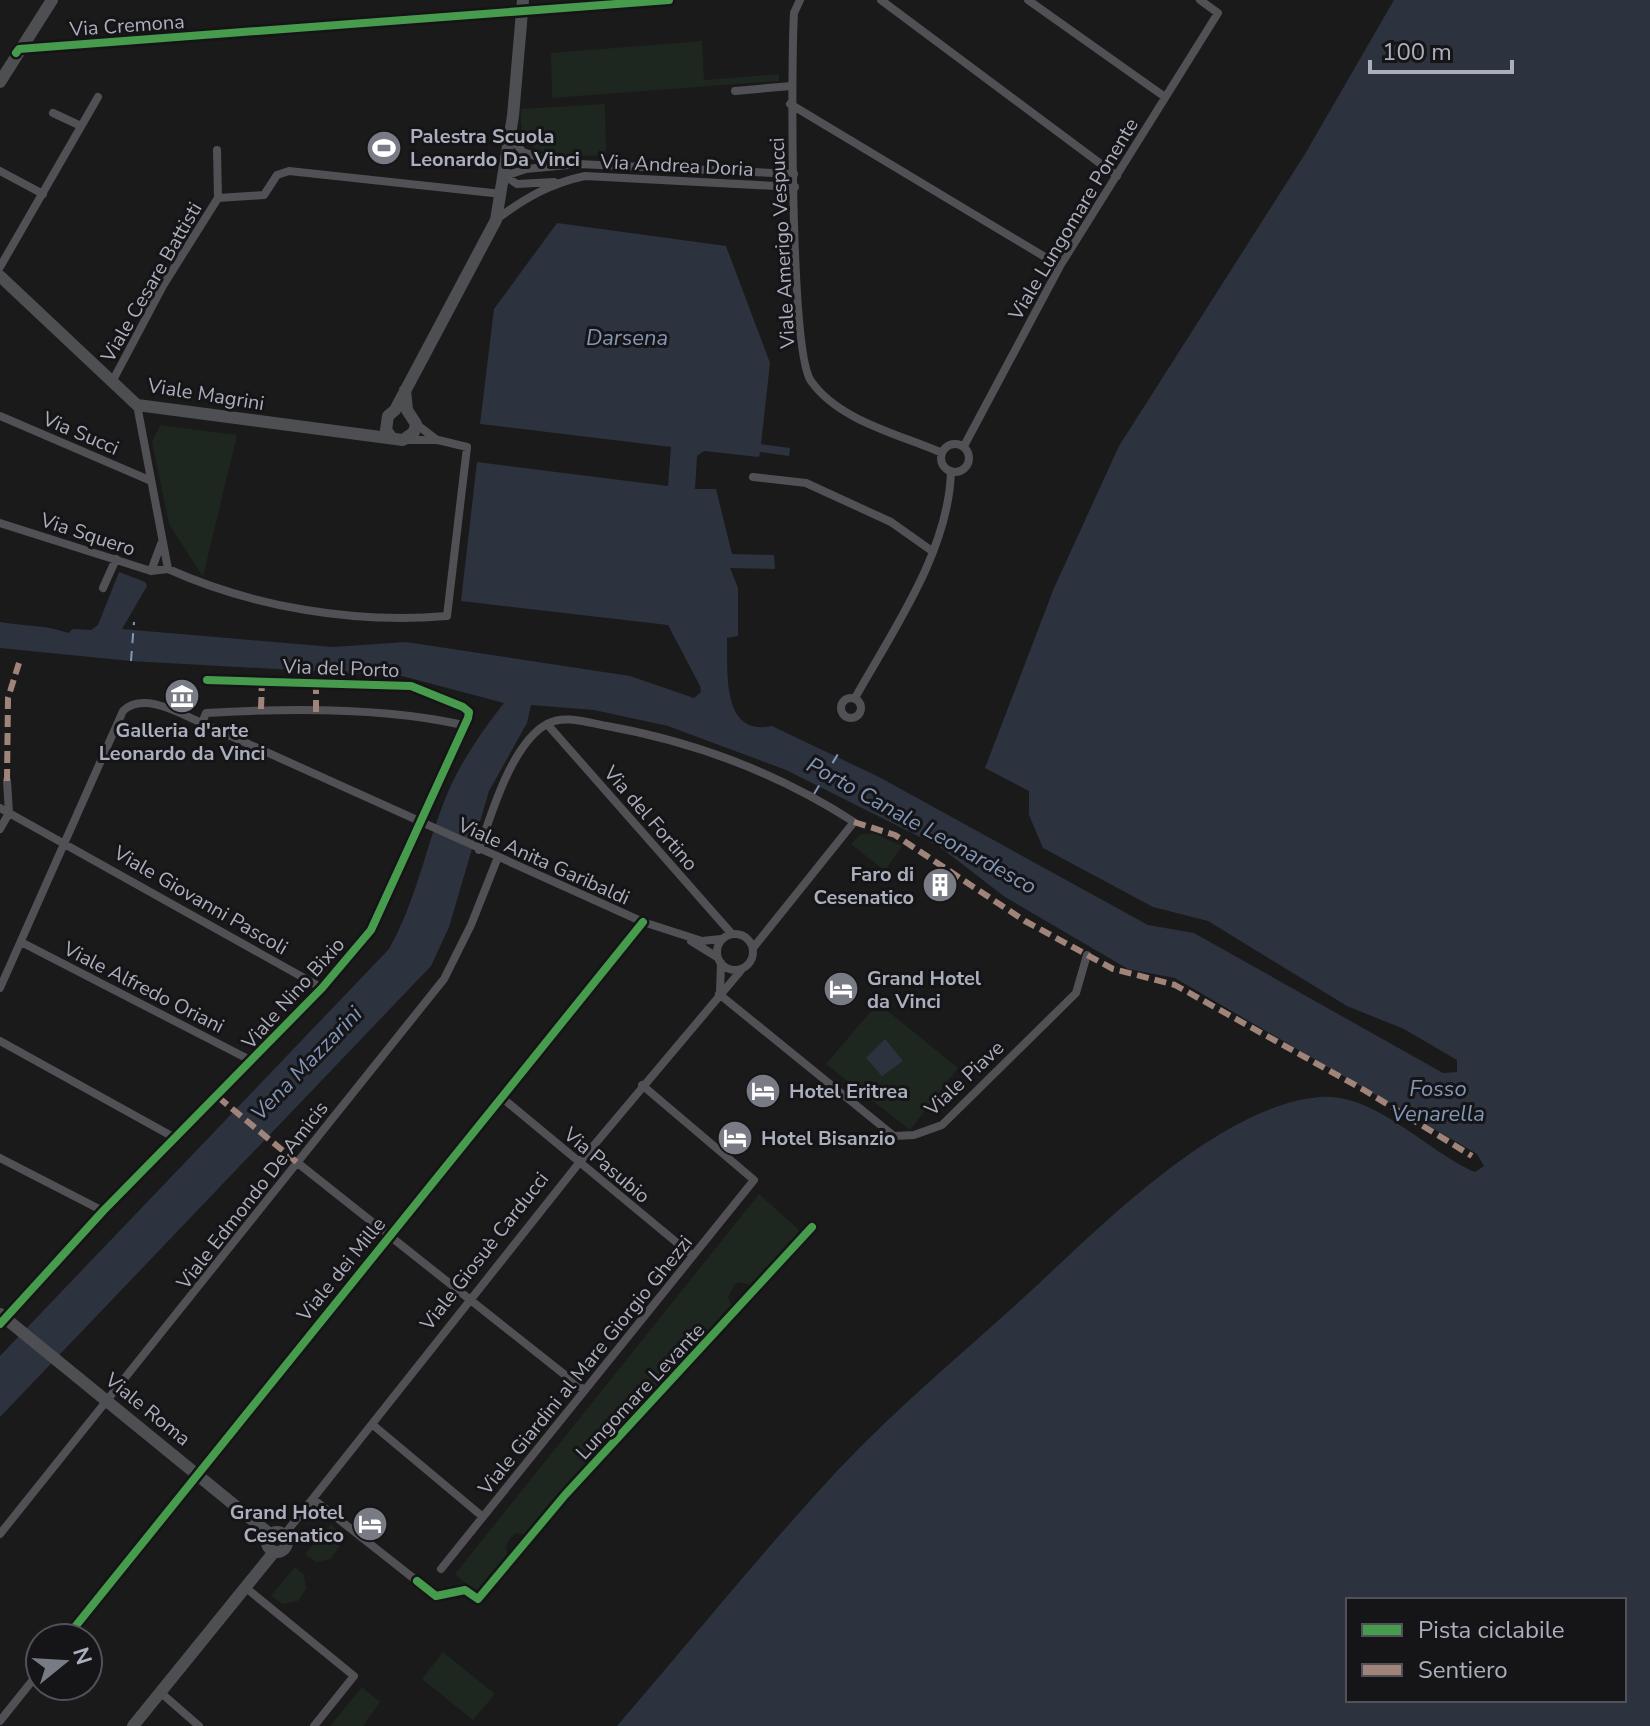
<svg xmlns="http://www.w3.org/2000/svg" width="1650" height="1726" viewBox="0 0 1650 1726" font-family="'Nunito Sans',sans-serif">
  <style>
    .green { fill: #1e2620 }
    .water { fill: #2c333e; fill-rule: evenodd }
    .lines { fill: none; stroke-linecap: round; stroke-linejoin: round }
    .ferry { stroke: #8197b8; stroke-width: 2; stroke-dasharray: 10 8; stroke-linecap: butt }
    .street { stroke: #505055; stroke-width: 8 }
    .secondary { stroke: #4e4f53; stroke-width: 12 }
    .quiet { stroke: #a18479; stroke-width: 6; stroke-dasharray: 12 6; stroke-linecap: butt }
    .cycleway-casing { stroke: #151417; stroke-width: 13 }
    .cycleway { stroke: #469c4c; stroke-width: 8 }
    .labels { text-anchor: middle; stroke-width: 6; stroke-linejoin: round; paint-order: stroke }
    .street-label { font-size: 20px; fill: #abaebc; stroke: #151417 }
    .poi-label { font-size: 20px; font-weight: bold; fill: #abaebc; stroke: #151417; text-anchor: start }
    .water-label { font-size: 22px; font-style: italic; fill: #8197b8; stroke: #151417 }
  </style>
  <rect width="100%" height="100%" fill="#1a1a1b"/>
  <path class="green" d="M702,41L704,80L779,74V81L552,98L551,53Z
    M605,104L606,156C565,154 516,165 521,109Z
    M160,425L237,435L203,577L169,524L152,442Z
    M861,834H875L902,846L885,871L851,844Z
    M878,1003L958,1068L910,1130L826,1064Z
    M759,1194L800,1231L752,1286L741,1282L735,1284L728,1297L732,1307L635,1415L616,1417L614,1428L617,1435L529,1535L517,1533C506,1539 504,1549 509,1559L477,1593L455,1574Z
    M331,1524L339,1532V1547L331,1559L316,1562L305,1554Z
    M295,1567L304,1575L306,1589L298,1601L283,1604L271,1596Z
    M443,1652L495,1694L473,1720L422,1679Z
    M362,1687L380,1702L363,1726H330Z"/>
  <path class="water" d="M1394,0H1650V1726H617C690,1641 762,1552 838,1470C897,1407 970,1347 1033,1289C1104,1223 1221,1105 1320,1097C1374,1092 1428,1152 1475,1172L1484,1166L1477,1154L1175,978L1128,969L1005,897L940,847L786,770L668,726L594,710L531,705L527,723L489,791L449,927L431,966L0,1417V1356L389,949C417,900 426,844 448,792C462,760 482,731 504,703L402,676L131,661L0,648V622C22,626 48,625 68,633L73,629L91,630L98,625L119,572L145,582L147,586L122,629L333,647L406,642L630,676L694,698L701,692L700,686L668,625L461,601L477,462L668,486L671,447L480,424L494,309L557,223L726,246L770,363L761,444L790,448L789,456L760,452L759,457L704,451L697,456L695,489H716L732,554L774,555L775,569L730,568L738,588V636L727,638C728,671 721,737 772,726L879,777L1148,925L1194,933L1443,1073L1457,1072V1060L1404,1029L1347,1006L1208,921L1153,907L1043,848L1029,815V791L985,768L1054,588L1119,446L1305,154ZM1348,1600H1624V1700H1348Z
    M885,1039L903,1061L882,1076L866,1058Z"/>
  <g class="lines">
    <path class="ferry" d="M131,661L134,622
      M814,794L838,754"/>
    <path class="street" d="M800,0L794,13C791,64 790,352 811,381C839,421 899,434 942,453
      M881,0L1117,176
      M1028,0L1165,97
      M20,49L669,0
      M735,91L791,86
      M790,104L1060,266
      M53,113L81,126
      M510,137L523,152L555,163
      M0,171L43,194
      M505,176L526,169L578,164L794,174
      M505,176L517,184L554,182
      M218,198L264,195L277,175L289,171L502,194
      M497,219C525,198 551,183 585,176L795,187
      M0,267L98,97
      M112,382L164,284L218,198L217,150
      M137,405L168,569
      M0,416L149,480
      M416,424L437,440
      M941 458a14 14 0 1 1 28 0a14 14 0 1 1-28 0Z
      M964,446L1060,266L1218,13L1200,0
      M753,477L806,483L891,522L932,551
      M0,523L151,571L168,569C253,607 354,624 447,616L467,447L438,440H404
      M151,571L161,544
      M103,588L116,559
      M841 708a10 10 0 1 1 20 0a10 10 0 1 1-20 0Z
      M855,698C893,630 949,551 951,471
      M202,723L206,713C288,708 384,707 463,725
      M547,724L731,933
      M0,808L322,988
      M0,829L9,813L7,781
      M479,850C491,814 512,743 547,724C564,714 589,723 607,726C696,742 778,773 854,822L753,948
      M717 952a18 18 0 1 1 36 0a18 18 0 1 1-36 0Z
      M691,941L717,957
      M21,942L252,1061
      M0,988L123,711C143,691 181,714 202,723L643,922L702,941L721,939
      M720,993L721,963
      M719,994L894,1136L914,1135L942,1125L1076,993L1087,955
      M0,1041L177,1139
      M501,1097L693,1256
      M0,1158L103,1211
      M299,1164L584,1390
      M0,1324L103,1211L322,988L371,930L468,718L469,712L463,707L411,686L207,680
      M373,1425L483,1517
      M313,1499L417,1581
      M0,1534L444,979L471,925L498,857
      M284,1535L579,1163L743,968
      M441,1569L754,1180L642,1085
      M246,1588L354,1676L314,1726
      M66,1638L643,922
      M160,1692L199,1726
      M0,1721L40,1671"/>
    <path class="secondary" d="M0,82L52,0
      M0,276L137,405L403,440L414,432L416,424L407,410L405,390
      M392,438L386,430L388,416L395,410L496,220L513,116L523,0
      M0,1314L271,1535
      M267 1542a10 10 0 1 1 20 0a10 10 0 1 1-20 0Z
      M133,1726L274,1552"/>
    <path class="quiet" d="M316,682V712
      M261,709L262,681
      M7,781L8,698L19,663
      M854,822L895,835L1025,921L1113,969L1175,985L1364,1090L1472,1156
      M218,1097L299,1164"/>
    <defs>
      <path id="cycleway" d="M16,53L19,49L45,47L669,0
        M0,1324L103,1211L322,988L371,930L468,718L469,712L463,707L411,686L207,680
        M417,1581L436,1596L465,1590L478,1599L565,1495L812,1227
        M66,1638L643,922"/>
    </defs>
    <use href="#cycleway" class="cycleway-casing"/>
    <use href="#cycleway" class="cycleway"/>
  </g>
  <defs>
    <symbol id="stadium-disc" viewBox="-11 -11 22 22"><circle r="9.5" fill="#787a84" stroke="#151417"/><path d="M0-5a6.5 5 0 1 0 0 10a6.5 5 0 1 0 0-10ZM-3.5-1.8h7v3.6h-7Z" fill="#fff"/></symbol>
    <symbol id="museum-disc" viewBox="-11 -11 22 22"><circle r="9.5" fill="#787a84" stroke="#151417"/><path d="M0-6L6-3V-2H-6V-3ZM-5-1h2V3h-2ZM-1-1h2V3h-2ZM3-1h2V3H3ZM-6 4H6V6H-6Z" fill="#fff"/></symbol>
    <symbol id="building-disc" viewBox="-11 -11 22 22"><circle r="9.5" fill="#787a84" stroke="#151417"/><path d="M-4-6H4V6H1V3H-1V6H-4ZM-2.5-4.3h1.7v1.8h-1.7ZM.8-4.3h1.7v1.8H.8ZM-2.5-1h1.7V.8h-1.7ZM.8-1h1.7V.8H.8Z" fill="#fff"/></symbol>
    <symbol id="hotel-disc" viewBox="-11 -11 22 22"><circle r="9.5" fill="#787a84" stroke="#151417"/><path d="M-6-4.5h1.5V1H6V5H4.5V3h-9V5H-6ZM-4 0a1.8 1.8 0 1 1 3.6 0ZM.5 0V-2.5h3Q6-2.5 6 0Z" fill="#fff"/></symbol>
  </defs>
  <g fill-rule="evenodd">
    <use href="#stadium-disc" x="364" y="128" width="40" height="40"/>
    <use href="#museum-disc" x="162" y="676" width="40" height="40"/>
    <use href="#building-disc" x="920" y="865" width="40" height="40"/>
    <use href="#hotel-disc" x="821" y="969" width="40" height="40"/>
    <use href="#hotel-disc" x="743" y="1071" width="40" height="40"/>
    <use href="#hotel-disc" x="715" y="1118" width="40" height="40"/>
    <use href="#hotel-disc" x="350" y="1504" width="40" height="40"/>
  </g>
  <g class="labels">
    <g class="street-label">
      <text transform="translate(127 25) rotate(-4)" y="7">Via Cremona</text>
      <text transform="translate(677 165) rotate(3)" y="7">Via Andrea Doria</text>
      <text transform="translate(1073 219) rotate(-59)" y="7">Viale Lungomare Ponente</text>
      <text transform="translate(782 243) rotate(-93)" y="7">Viale Amerigo Vespucci</text>
      <text transform="translate(151 282) rotate(-60)" y="7">Viale Cesare Battisti</text>
      <text transform="translate(206 394) rotate(9)" y="7">Viale Magrini</text>
      <text transform="translate(81 433) rotate(23)" y="7">Via Succi</text>
      <text transform="translate(88 534) rotate(18)" y="7">Via Squero</text>
      <text transform="translate(341 668) rotate(2)" y="7">Via del Porto</text>
      <text transform="translate(651 818) rotate(49)" y="7">Via del Fortino</text>
      <text transform="translate(544 861) rotate(24)" y="7">Viale Anita Garibaldi</text>
      <text transform="translate(201 900) rotate(30)" y="7">Viale Giovanni Pascoli</text>
      <text transform="translate(144 987) rotate(27)" y="7">Viale Alfredo Oriani</text>
      <text transform="translate(293 993) rotate(-48)" y="7">Viale Nino Bixio</text>
      <text transform="translate(964 1078) rotate(-43)" y="7">Viale Piave</text>
      <text transform="translate(607 1165) rotate(40)" y="7">Via Pasubio</text>
      <text transform="translate(252 1195) rotate(-52)" y="7">Viale Edmondo De Amicis</text>
      <text transform="translate(484 1251) rotate(-52)" y="7">Viale Giosuè Carducci</text>
      <text transform="translate(341 1269) rotate(-51)" y="7">Viale dei Mille</text>
      <text transform="translate(585 1365) rotate(-51)" y="7">Viale Giardini al Mare Giorgio Ghezzi</text>
      <text transform="translate(640 1391) rotate(-47)" y="7">Lungomare Levante</text>
      <text transform="translate(148 1409) rotate(39)" y="7">Viale Roma</text>
    </g>
    <g class="poi-label">
      <text x="410" y="143">Palestra Scuola<tspan x="410" dy="23">Leonardo Da Vinci</tspan></text>
      <text x="182" y="737" text-anchor="middle">Galleria d'arte<tspan x="182" dy="23">Leonardo da Vinci</tspan></text>
      <text x="914" y="881" text-anchor="end">Faro di<tspan x="914" dy="23">Cesenatico</tspan></text>
      <text x="867" y="985">Grand Hotel<tspan x="867" dy="23">da Vinci</tspan></text>
      <text x="789" y="1098">Hotel Eritrea</text>
      <text x="761" y="1145">Hotel Bisanzio</text>
      <text x="344" y="1519" text-anchor="end">Grand Hotel<tspan x="344" dy="23">Cesenatico</tspan></text>
    </g>
    <g class="water-label">
      <text x="627" y="345">Darsena</text>
      <text transform="translate(922 825) rotate(29)" y="8">Porto Canale Leonardesco</text>
      <text transform="translate(306 1063) rotate(-46)" y="8">Vena Mazzarini</text>
      <text x="1438" y="1096">Fosso<tspan x="1438" dy="25">Venarella</tspan></text>
    </g>
  </g>
  <rect x="1346" y="1598" width="280" height="104" fill="#151417" stroke="#515259" stroke-width="2"/>
  <rect x="1362" y="1624" width="40" height="12" fill="#469c4c" stroke="#515259" stroke-width="2"/>
  <text x="1418" y="1638" font-size="24" fill="#abaebc">Pista ciclabile</text>
  <rect x="1362" y="1664" width="40" height="12" fill="#a18479" stroke="#515259" stroke-width="2"/>
  <text x="1418" y="1678" font-size="24" fill="#abaebc">Sentiero</text>
  <g transform="translate(64 1662) rotate(72)"><circle r="38" fill="#151417" stroke="#515259" stroke-width="2"/>
  <path d="M0-6L14 30L0 20L-14 30Z" fill="#787a84"/>
  <text y="-12" font-size="22" font-weight="bold" text-anchor="middle" fill="#abaebc">N</text>
  </g>
  <path d="M1370 60v12h142v-12" fill="none" stroke="#abaebc" stroke-width="4"/>
  <text x="1382" y="60" font-size="24" fill="#abaebc" stroke="#151417" stroke-width="6" paint-order="stroke">100 m</text>
</svg>
